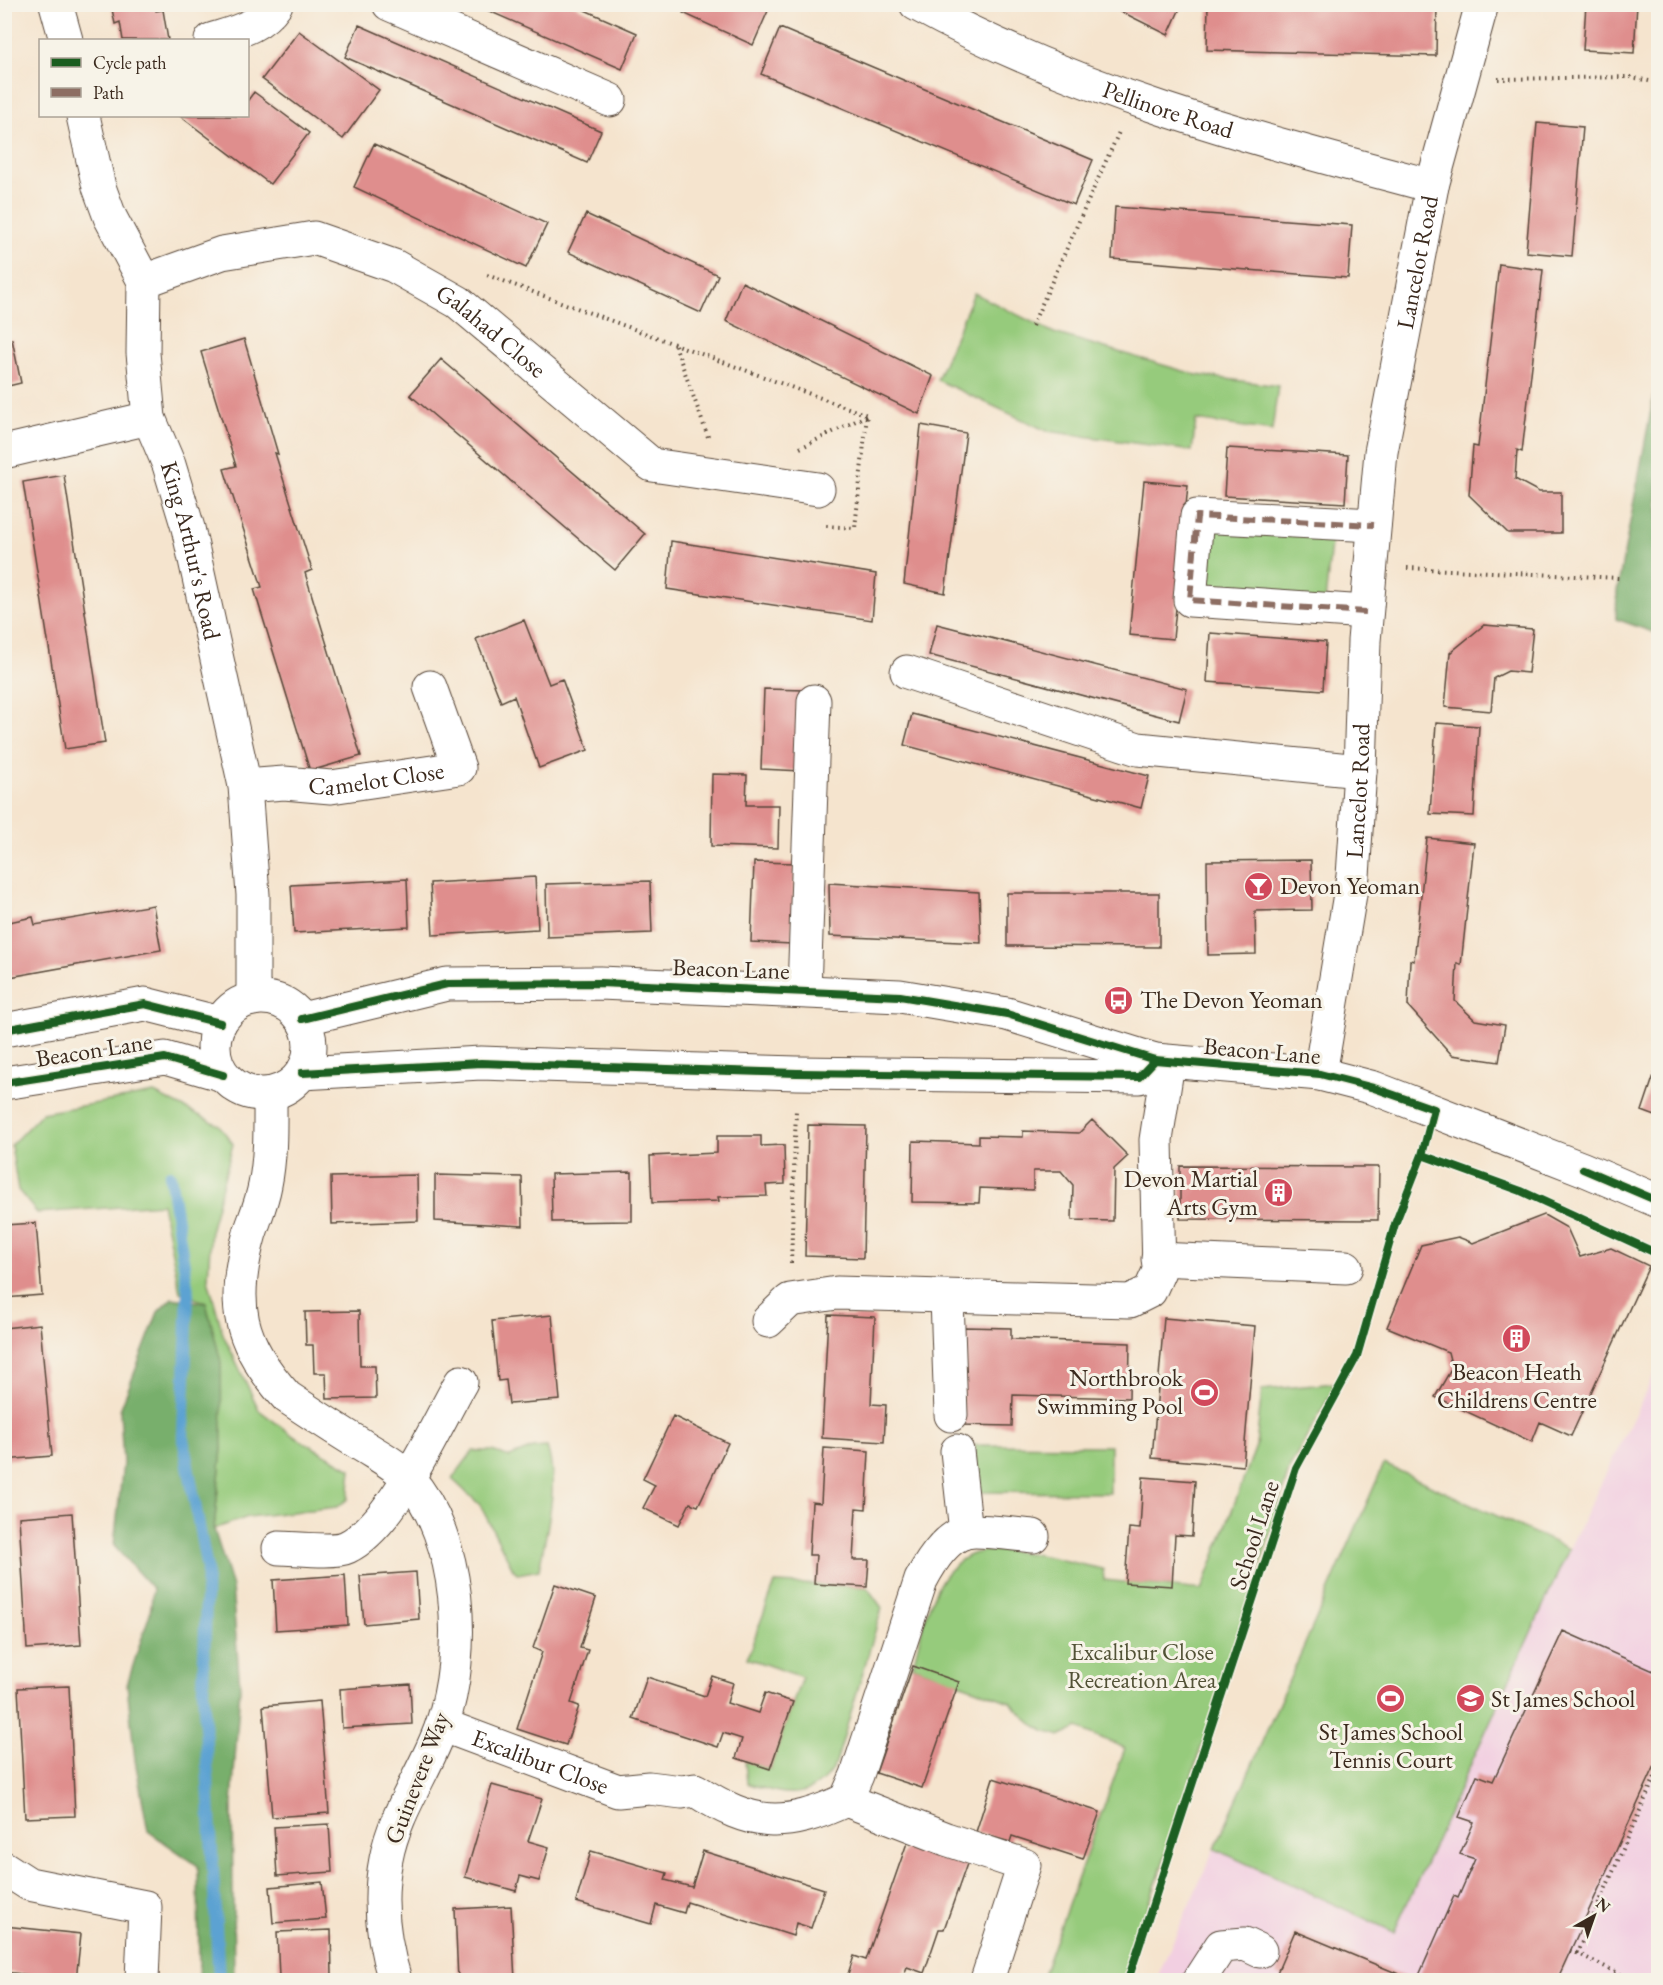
<svg xmlns="http://www.w3.org/2000/svg" width="1663" height="1985" viewBox="0 0 1663 1985" font-family="'EB Garamond',serif">
  <style>
    .built { fill: #f2cfe1 }
    .green { fill: #96cb7c; stroke: #687a4d; stroke-width: 1.5 }
    .forest { fill: #78af6c; stroke: #5a6c45; stroke-width: 1.5 }
    .lines { fill: none; stroke-linecap: round; stroke-linejoin: round }
    .stream { stroke: #5ca2d2; stroke-width: 12 }
    .building { fill: #df8e8d }
    .minor-casing { stroke: #574638; stroke-width: 35 }
    .path { stroke: #574638; stroke-width: 4; stroke-dasharray: 1.5 4.5; stroke-linecap: butt }
    .minor { stroke: #fff; stroke-width: 33 }
    .quiet { stroke: #8d6e63; stroke-width: 6; stroke-dasharray: 12 6; stroke-linecap: butt }
    .cycleway-casing { stroke: #f7f3e8; stroke-width: 11 }
    .cycleway { stroke: #1b5e20; stroke-width: 8 }
    .labels { text-anchor: middle; stroke-width: 6; stroke-linejoin: round; paint-order: stroke }
    .street-label { font-size: 24px; fill: #3b2a1e; stroke: #f7f3e8 }
    .poi-label { font-size: 24px; fill: #3b2a1e; stroke: #f7f3e8; text-anchor: start }
    .park-label { font-size: 24px; fill: #525236; stroke: #f7f3e8 }
  </style>
  <rect width="100%" height="100%" fill="#f7f3e8"/>
  <filter id="ink" filterUnits="userSpaceOnUse"><feTurbulence type="fractalNoise" baseFrequency=".0167" numOctaves="2"/><feDisplacementMap in="SourceGraphic" scale="12" xChannelSelector="R" yChannelSelector="G"/><feConvolveMatrix kernelMatrix="1 2 1 2 8 2 1 2 1" color-interpolation-filters="sRGB"/></filter>
  <filter id="wash" filterUnits="userSpaceOnUse"><feTurbulence type="fractalNoise" baseFrequency=".008" numOctaves="4" result="noise"/><feDisplacementMap in="SourceGraphic" scale="24" xChannelSelector="R" yChannelSelector="G"/><feGaussianBlur stdDeviation="1.35" result="paint"/><feColorMatrix in="noise" values="0 0 0 0 0 0 0 0 0 0 0 0 0 0 0 0 0 1.4 0 .05"/><feComposite in="paint" operator="in"/></filter>
  <g filter="url(#wash)">
    <rect width="100%" height="100%" fill="#f5e4ce"/>
    <path class="built" d="M1658,1367V1980H1156L1384,1464L1569,1549Z"/>
    <path class="green" d="M974,293L1054,333L1197,375L1278,386L1272,431L1196,420L1192,451L1047,431L937,380Z
      M1203,523L1332,534L1325,602L1197,592Z
      M154,1093L219,1125L233,1144L211,1228L208,1279L223,1334L259,1410L295,1437L351,1469L348,1499L337,1507L248,1517L214,1529L222,1448L206,1303L180,1292L162,1204L37,1213L18,1190L11,1145L42,1113Z
      M1337,1383L1290,1467L1251,1597L1124,1980H1041L1125,1748L1078,1728L1061,1736L1044,1731L1031,1723L1010,1702L913,1666C920,1637 927,1603 943,1578C950,1568 964,1556 975,1553C1011,1544 1067,1562 1103,1569L1104,1580L1202,1590L1256,1446L1262,1390Z
      M975,1445L1110,1446V1493L975,1492Z
      M547,1447C560,1485 546,1532 539,1570L518,1574L513,1569L480,1505L452,1479L473,1451H492L510,1457L533,1448Z
      M1384,1464L1569,1549L1394,1932L1215,1849Z
      M775,1583L867,1587L882,1608L836,1763C813,1803 785,1796 747,1783L745,1761L770,1769L802,1677L747,1658Z"/>
    <path class="forest" d="M1658,373V634L1616,619L1617,591Z
      M172,1298L206,1303L221,1362L222,1448L214,1529L232,1587L240,1688L232,1803L234,1980H199L198,1866L148,1831L135,1760L127,1684L150,1613L153,1589L114,1546L123,1463L120,1410L158,1312Z"/>
    <g class="lines">
      <path class="stream" d="M170,1175L188,1291L183,1438L207,1569L203,1689L219,1980"/>
    </g>
    <g id="blocks">
      <path class="building" d="M111,4H155L156,11L163,10L168,40H123L120,22L115,24Z
        M473,4H571L637,33L622,69Z
        M687,4H771L753,45L683,13Z
        M1106,4H1182L1168,35Z
        M1208,4H1437L1436,56L1207,50Z
        M1586,4H1637L1634,53L1583,50Z
        M359,25L601,131L587,163L345,57Z
        M780,28L1093,160L1074,205L761,74Z
        M299,31L379,90L343,139L262,79Z
        M254,92L309,133L270,184L180,116H248V100Z
        M1537,123L1583,127L1572,256L1526,252Z
        M374,144L547,224L526,268L354,187Z
        M1115,207L1352,225L1348,278L1112,259Z
        M586,214L718,275L701,313L568,252Z
        M1499,264L1543,270L1522,452L1517,450L1515,479L1539,492H1561V533H1508L1469,495L1473,446L1478,447Z
        M742,282L933,376L919,414L726,321Z
        M12,339L21,383L4,387V341Z
        M244,339L278,454L275,453L312,570L305,573L361,756L310,771L254,589L262,587L224,469L236,466L201,352Z
        M441,359L645,534L615,570L410,395Z
        M921,425L966,433L945,593L904,584Z
        M1227,448L1348,455L1345,503L1224,496Z
        M64,475L105,743L65,749L23,482Z
        M1144,481L1188,485L1173,639L1129,635Z
        M671,541L876,574L872,620L667,589Z
        M524,620L549,684L562,679L588,750L539,768L514,696L501,702L476,639Z
        M937,624L1187,689L1179,721L929,655Z
        M1484,625L1533,629L1528,673L1508,671L1494,678L1491,711L1445,707L1450,653Z
        M1210,633L1326,642L1323,690L1207,682Z
        M764,689L806,690L802,771L761,769Z
        M912,714L1149,776L1141,808L904,745Z
        M1436,723L1479,726L1474,816L1430,814Z
        M712,774L747,775L746,805H779L778,848L711,846Z
        M1427,838L1474,843L1461,965L1457,963L1455,1001L1475,1020L1505,1025L1499,1062L1452,1055L1408,1006L1410,960L1414,961Z
        M1311,860L1312,910L1255,911L1256,954L1208,955L1207,861Z
        M754,862L795,863L792,944L751,942Z
        M535,877L538,929L433,935L430,883Z
        M407,879L409,927L294,933L291,885Z
        M650,881L652,933L547,937L546,884Z
        M829,883L979,892L981,943L830,936Z
        M1007,893H1159V947L1007,946Z
        M153,905L161,950L4,978V923L33,917L35,925Z
        M1658,1063V1117L1642,1111Z
        M1092,1120L1128,1156L1114,1169L1113,1221L1072,1220L1073,1185L1061,1171H1033V1190L980,1188L979,1203L912,1202L913,1141L979,1143V1136L1023,1137V1131L1079,1133Z
        M808,1125L866,1126L863,1258L805,1256Z
        M717,1136H761V1146L784,1145L785,1184L766,1185L767,1196L718,1197L719,1201L652,1203L650,1156L717,1153Z
        M1180,1166L1379,1167L1378,1220L1180,1219Z
        M632,1172V1221L552,1222L551,1174Z
        M417,1175L418,1221L332,1224L331,1177Z
        M435,1175L522,1177L523,1226L435,1221Z
        M1544,1215L1567,1228L1580,1257L1611,1248L1649,1266L1571,1436L1540,1422L1532,1442L1435,1397L1452,1368L1448,1352L1387,1327L1421,1245L1458,1237L1473,1243Z
        M36,1223L42,1295L4,1298V1225Z
        M359,1311L360,1366H375L376,1398L327,1399L326,1373H314L313,1345H306L305,1312Z
        M552,1315L560,1400L509,1404L506,1380L498,1381L492,1321Z
        M828,1315L875,1317L871,1404L886,1405L884,1442L822,1438Z
        M1164,1318L1255,1326L1243,1466L1152,1458Z
        M40,1324L52,1456L4,1460V1328Z
        M963,1327L1011,1328V1339L1130,1343L1129,1398L1013,1395L1012,1426L961,1425Z
        M673,1416L728,1443L698,1506L690,1503L679,1525L643,1508L655,1485L643,1479Z
        M824,1448L869,1451L866,1509L856,1508L853,1560H869L867,1587L814,1584L816,1555H809L812,1502L821,1503Z
        M1143,1477L1195,1481L1192,1536L1175,1535L1172,1586L1125,1583L1129,1528L1140,1529Z
        M72,1513L81,1645L27,1649L19,1517Z
        M416,1572L419,1619L364,1624L360,1576Z
        M345,1575L348,1625L276,1630L273,1580Z
        M555,1584L596,1598L580,1648L588,1650L571,1703L579,1706L566,1745L517,1729L542,1652L533,1648Z
        M1563,1631L1658,1673V1759L1557,1980H1417L1454,1896L1458,1898L1475,1859L1460,1854L1474,1822L1459,1817L1477,1775L1493,1781Z
        M913,1666L959,1682L922,1788L876,1773Z
        M712,1676L733,1683L727,1703L758,1713L765,1693L793,1702L770,1769L736,1758L742,1739L723,1733L718,1747L633,1719L647,1677L705,1696Z
        M410,1684L412,1724L342,1728L340,1689Z
        M69,1686L75,1816L25,1818L18,1688Z
        M320,1701L329,1813L272,1817L263,1706Z
        M993,1778L1100,1812L1083,1859L1012,1836L1010,1842L976,1832Z
        M492,1785L542,1799L528,1841L549,1847L539,1881L520,1876L516,1891L465,1877Z
        M329,1824L332,1872L277,1876L274,1827Z
        M908,1840L968,1861L944,1929H939L924,1973L907,1967L902,1980H846L854,1956L866,1960Z
        M591,1851L667,1873L665,1880L692,1887L703,1851L824,1889L811,1928L796,1923L793,1936L687,1902L684,1913L656,1905L651,1924L576,1902Z
        M322,1882L326,1919L273,1923L270,1887Z
        M511,1906L515,1980H458L455,1909Z
        M4,1926L81,1934L76,1980L4,1972Z
        M331,1930L332,1976L279,1977L277,1932Z
        M1295,1931L1413,1980H1288L1276,1975Z"/>
    </g>
  </g>
  <g filter="url(#ink)">
    <use href="#blocks" fill-opacity="0" stroke="#574638" stroke-width="1.5"/>
    <g class="lines">
      <defs>
        <g id="minor">
          <path d="M56,4L66,40"/>
          <path d="M389,4L610,100"/>
          <path id="s1" d="M916,4C1078,93 1255,139 1432,186"/>
          <path d="M211,40C236,32 260,27 276,4"/>
          <path id="s2" d="M83,116L99,187L110,217L144,281L143,353L149,418L169,465L188,528L245,786L253,895V999"/>
          <path id="s3" d="M144,281L222,253L314,238L394,266L458,302L652,465L818,489"/>
          <path d="M4,452L149,418"/>
          <path d="M1366,612L1190,600L1197,516L1374,525"/>
          <path d="M907,672L1138,749L1360,771"/>
          <path id="s4" d="M245,786L284,783L331,787L459,768L430,687"/>
          <path d="M804,991L814,701"/>
          <circle cx="262" cy="1046" r="48"/>
          <path d="M302,1019L447,984L600,983L900,996L1007,1014L1155,1060L1320,1074L1374,1088L1583,1169L1658,1201"/>
          <path d="M4,1030L145,1004L220,1023"/>
          <path d="M302,1073L481,1063L797,1073L1139,1077L1155,1060"/>
          <path id="s5" d="M1320,1074L1353,876L1360,771L1364,641L1381,452L1432,186L1482,4"/>
          <path d="M4,1083L165,1058L223,1075"/>
          <path d="M270,1094C270,1124 271,1156 265,1185C262,1202 255,1218 250,1233C230,1303 238,1343 287,1397C311,1413 335,1429 360,1444C375,1454 396,1464 408,1478C462,1538 467,1652 442,1725C426,1771 395,1811 386,1859C378,1899 383,1942 395,1980"/>
          <path d="M1158,1259L1346,1267"/>
          <path d="M947,1298L951,1415"/>
          <path d="M768,1321L790,1300L837,1293L1130,1301L1150,1291L1159,1271L1156,1140L1168,1063"/>
          <path d="M957,1451L966,1532"/>
          <path d="M279,1548C294,1548 335,1553 347,1547C393,1525 435,1427 461,1382"/>
          <path id="s6" d="M442,1725L618,1791L649,1788L682,1792L695,1790C753,1827 784,1829 846,1800L946,1839L1024,1865L987,1980"/>
          <path d="M846,1800L857,1775L921,1580C930,1563 946,1537 966,1532C978,1529 1019,1535 1033,1536"/>
          <path d="M4,1868L29,1884L145,1907L142,1980"/>
          <path d="M1199,1980L1221,1946L1245,1944L1260,1951"/>
        </g>
      </defs>
      <use href="#minor" class="minor-casing"/>
      <path class="path" d="M1498,79L1631,77L1658,83
        M487,275L867,415L855,528L826,526
        M1032,326L1119,132
        M675,345L708,437
        M800,448L866,416
        M1407,568L1619,578
        M791,1263L796,1109
        M1570,1951L1577,1953
        M1632,1980L1577,1953L1658,1770"/>
      <use href="#minor" class="minor"/>
      <path class="quiet" d="M1366,612L1190,600L1197,516L1374,525"/>
      <defs>
        <path id="cycleway" d="M302,1019L447,984L600,983L900,996L1007,1014L1155,1060L1320,1074L1374,1088L1434,1109L1422,1155L1395,1224L1357,1356L1296,1468L1128,1980
          M4,1030L145,1004L220,1023
          M302,1073L481,1063L797,1073L1139,1077L1155,1060
          M4,1083L165,1058L223,1075
          M1422,1155L1521,1191L1658,1254
          M1583,1169L1658,1201"/>
      </defs>
      <use href="#cycleway" class="cycleway-casing"/>
      <use href="#cycleway" class="cycleway"/>
    </g>
  </g>
  <defs>
    <symbol id="bar-disc" viewBox="-11 -11 22 22"><circle r="9.5" fill="#d1495b" stroke="#f7f3e8"/><path d="M-6-5H6L.8 .8V4.5H3.5V6h-7V4.5H-.8V.8Z" fill="#fff"/></symbol>
    <symbol id="bus-disc" viewBox="-11 -11 22 22"><circle r="9.5" fill="#d1495b" stroke="#f7f3e8"/><path d="M-5-6H5V4H4V6H2V4H-2V6H-4V4H-5ZM-3.5-4V0h7V-4ZM-3.5 1.2v1.5H-2V1.2ZM2 1.2v1.5H3.5V1.2Z" fill="#fff"/></symbol>
    <symbol id="building-disc" viewBox="-11 -11 22 22"><circle r="9.5" fill="#d1495b" stroke="#f7f3e8"/><path d="M-4-6H4V6H1V3H-1V6H-4ZM-2.5-4.3h1.7v1.8h-1.7ZM.8-4.3h1.7v1.8H.8ZM-2.5-1h1.7V.8h-1.7ZM.8-1h1.7V.8H.8Z" fill="#fff"/></symbol>
    <symbol id="stadium-disc" viewBox="-11 -11 22 22"><circle r="9.5" fill="#d1495b" stroke="#f7f3e8"/><path d="M0-5a6.5 5 0 1 0 0 10a6.5 5 0 1 0 0-10ZM-3.5-1.8h7v3.6h-7Z" fill="#fff"/></symbol>
    <symbol id="school-disc" viewBox="-11 -11 22 22"><circle r="9.5" fill="#d1495b" stroke="#f7f3e8"/><path d="M0-5L7-2L0 1L-7-2ZM-4 1L0 2.5L4 1V4Q0 6-4 4Z" fill="#fff"/></symbol>
  </defs>
  <g fill-rule="evenodd">
    <use href="#bar-disc" x="1242" y="870" width="33" height="33"/>
    <use href="#bus-disc" x="1102" y="984" width="33" height="33"/>
    <use href="#building-disc" x="1262" y="1176" width="33" height="33"/>
    <use href="#building-disc" x="1500" y="1322" width="33" height="33"/>
    <use href="#stadium-disc" x="1188" y="1376" width="33" height="33"/>
    <use href="#stadium-disc" x="1374" y="1682" width="33" height="33"/>
    <use href="#school-disc" x="1454" y="1682" width="33" height="33"/>
  </g>
  <g class="labels">
    <g class="street-label">
      <text dy="8" stroke="none"><textPath href="#s1" startOffset="274">Pellinore Road</textPath></text>
      <text dy="8" stroke="none"><textPath href="#s5" startOffset="819">Lancelot Road</textPath></text>
      <text dy="8" stroke="none"><textPath href="#s3" startOffset="378">Galahad Close</textPath></text>
      <text dy="8" stroke="none"><textPath href="#s2" startOffset="454">King Arthur's Road</textPath></text>
      <text dy="8" stroke="none"><textPath href="#s4" startOffset="132">Camelot Close</textPath></text>
      <text dy="8" stroke="none"><textPath href="#s5" startOffset="286">Lancelot Road</textPath></text>
      <text transform="translate(731 969) rotate(2)" y="8">Beacon Lane</text>
      <text transform="translate(94 1050) rotate(-9)" y="8">Beacon Lane</text>
      <text transform="translate(1262 1051) rotate(5)" y="8">Beacon Lane</text>
      <text transform="translate(1254 1535) rotate(-72)" y="8">School Lane</text>
      <text dy="8" stroke="none"><textPath href="#s6" startOffset="105">Excalibur Close</textPath></text>
      <text transform="translate(417 1778) rotate(-69)" y="8">Guinevere Way</text>
    </g>
    <g class="poi-label">
      <text x="1280" y="894">Devon Yeoman</text>
      <text x="1140" y="1008">The Devon Yeoman</text>
      <text x="1258" y="1187" text-anchor="end">Devon Martial<tspan x="1258" dy="28">Arts Gym</tspan></text>
      <text x="1517" y="1380" text-anchor="middle">Beacon Heath<tspan x="1517" dy="28">Childrens Centre</tspan></text>
      <text x="1183" y="1386" text-anchor="end">Northbrook<tspan x="1183" dy="28">Swimming Pool</tspan></text>
      <text x="1491" y="1707">St James School</text>
      <text x="1391" y="1740" text-anchor="middle">St James School<tspan x="1391" dy="28">Tennis Court</tspan></text>
    </g>
    <g class="park-label">
      <text x="1142" y="1660">Excalibur Close<tspan x="1142" dy="28">Recreation Area</tspan></text>
    </g>
  </g>
  <rect width="1663" height="1985" fill="none" stroke="#f7f3e8" stroke-width="24"/>
  <rect x="39" y="39" width="210" height="78" fill="#f7f3e8" stroke="#aca397" stroke-width="1.5"/>
  <rect x="51" y="58" width="30" height="9" fill="#1b5e20" stroke="#aca397" stroke-width="1.5"/>
  <text x="93" y="69" font-size="18" fill="#3b2a1e">Cycle path</text>
  <rect x="51" y="88" width="30" height="9" fill="#8d6e63" stroke="#aca397" stroke-width="1.5"/>
  <text x="93" y="99" font-size="18" fill="#3b2a1e">Path</text>
  <g transform="translate(1594 1916) rotate(40)" stroke="#f7f3e8" stroke-width="4.5" paint-order="stroke">
  <path d="M0-4.5L10 22L0 15L-10 22Z" fill="#3b2a1e"/>
  <text y="-9" font-size="16" font-weight="bold" text-anchor="middle" fill="#3b2a1e">N</text>
  </g>
</svg>
